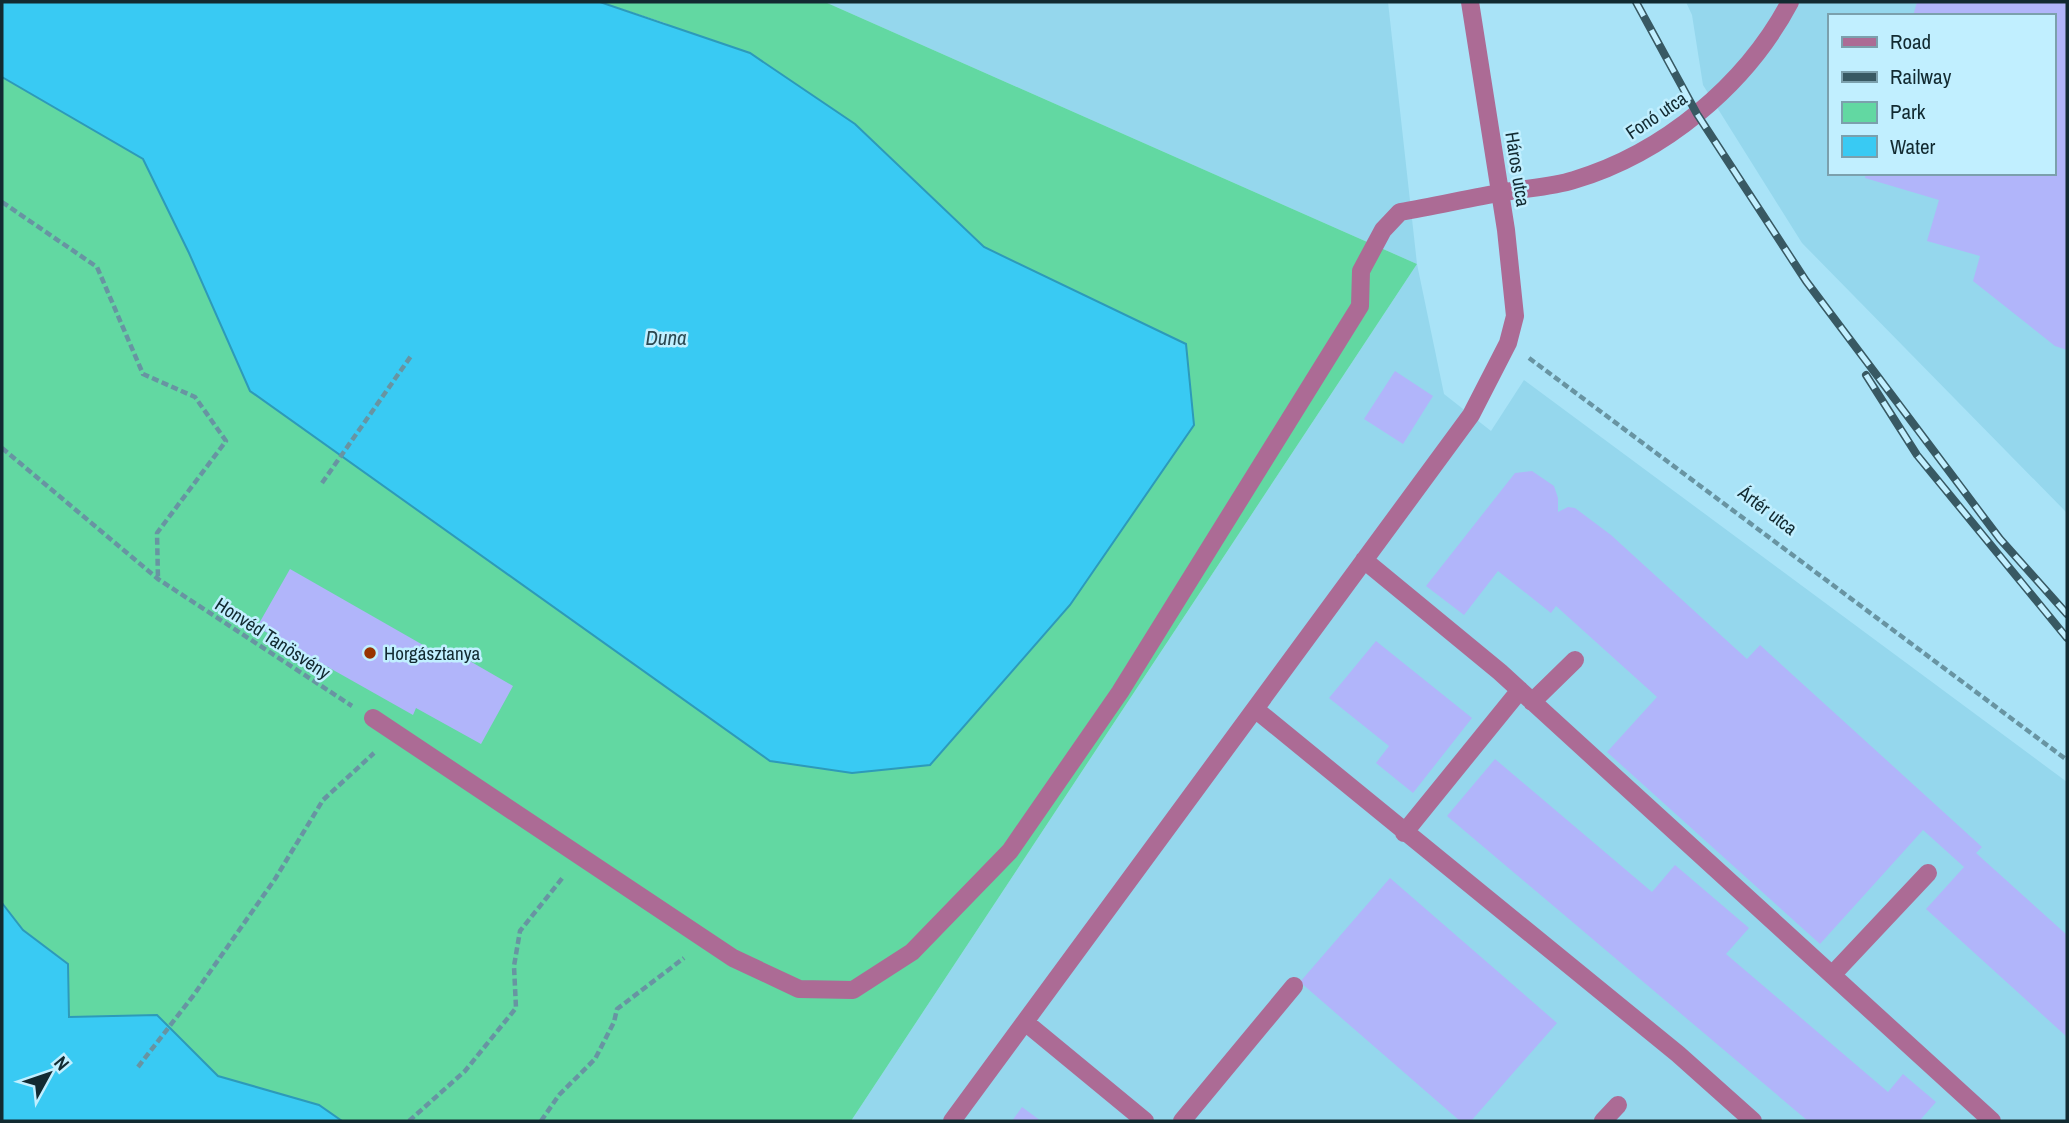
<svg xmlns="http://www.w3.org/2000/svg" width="2069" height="1123" viewBox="0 0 2069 1123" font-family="'Archivo Narrow',sans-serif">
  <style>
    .built { fill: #95d7ed; fill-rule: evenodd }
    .green { fill: #62d8a2 }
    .water { fill: #39caf3; stroke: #2d9ab9; stroke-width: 2 }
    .building { fill: #b1b5fa }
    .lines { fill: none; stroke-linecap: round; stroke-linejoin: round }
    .path { stroke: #6894a2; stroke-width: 4.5; stroke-dasharray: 7 3.5; stroke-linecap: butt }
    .minor { stroke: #ac6b95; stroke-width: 18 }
    .rail-casing { stroke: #385963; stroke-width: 8 }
    .rail { stroke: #c1efff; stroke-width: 5; stroke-dasharray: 16; stroke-linecap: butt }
    .poi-dot { fill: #983400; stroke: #c1efff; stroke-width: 2.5 }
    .labels { text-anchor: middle; stroke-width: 5; stroke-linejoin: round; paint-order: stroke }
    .street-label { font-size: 19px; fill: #122a31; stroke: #c1efff }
    .poi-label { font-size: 19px; fill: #122a31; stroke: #c1efff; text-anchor: start }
    .water-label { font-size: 21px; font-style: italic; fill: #2a4750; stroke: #c1efff }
  </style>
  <rect width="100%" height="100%" fill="#a9e3f7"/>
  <path class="built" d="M825,2H1388L1417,264L1444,394L1491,431L1524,380L2067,782V1121H851L1417,264Z
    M1686,2H2067V513L1802,243L1703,85L1692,15ZM1829,16H2053V173H1829Z"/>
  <path class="green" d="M600,2H825L1417,264L851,1121H342L319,1105L218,1076L157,1015L68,1017V964L23,930L2,903V77L143,159L189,253L770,761L852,773L930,765L1186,344L984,247L855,124L665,23Z"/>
  <path class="water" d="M2,2H600L750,53L855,124L984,247L1186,344L1194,425L1070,605L930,765L852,773L770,761L250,391L189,253L143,159L2,77Z
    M2,903L23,930L68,964L69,1017L157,1015L218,1076L319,1105L342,1121H2Z"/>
  <path class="building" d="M1917,2H2067V350L2055,346L1973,281L1980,256L1927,241L1939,200L1865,178L1866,173H2053V16H1913Z
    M1395,371L1433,396L1403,444L1364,419Z
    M1532,471L1554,486L1558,498V512L1568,507L1575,508L1611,535L1747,659L1760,645L1982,847L1976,853L2067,935V1037L1926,909L1964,867L1923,830L1820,944L1607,752L1657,697L1556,606L1551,613L1498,571L1464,615L1426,586L1515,473Z
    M290,569L444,657L449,649L513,686L481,744L416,708L413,715L257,627Z
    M1376,641L1472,718L1413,793L1376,763L1389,746L1329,698Z
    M1495,759L1652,892L1675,865L1749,928L1726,954L1888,1092L1903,1074L1936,1102L1921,1119L1923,1121H1808L1447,816Z
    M1390,878L1557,1023L1471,1121H1460L1300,982Z
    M1022,1107L1041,1121H1012Z"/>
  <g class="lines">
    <path class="path" d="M2,202L97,267L143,374L195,397L226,441L157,533L158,579
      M1529,358L2067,760
      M2,448L158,579L352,706
      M322,483L411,356
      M138,1067L193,996L275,879L323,800L374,753
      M409,1121L465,1071L516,1008L514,966L520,931L564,876
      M541,1121L559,1095L595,1059L614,1022L617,1009L684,958"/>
    <path class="minor" d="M1364,560L1500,672L1992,1121
      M1532,702L1575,660
      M1255,709L1678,1054L1753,1121
      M373,718L733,958L799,989L853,990L912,952L1010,851L1120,692L1360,306L1361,271L1383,230L1400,212C1435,206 1470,198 1505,192C1528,188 1552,187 1574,180C1664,153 1746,85 1790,2
      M1404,833L1520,690
      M1832,975L1928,873
      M1025,1022L1145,1121
      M952,1121L1471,415L1508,343L1515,316L1506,230L1470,2
      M1182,1121L1294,986
      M1603,1121L1618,1105"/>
    <defs>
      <path id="rail" d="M1636,2L1697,114L1806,281L2000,539L2067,614
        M1866,375L1917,455L2067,638"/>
    </defs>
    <use href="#rail" class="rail-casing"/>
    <use href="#rail" class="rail"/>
  </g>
  <circle class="poi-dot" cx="370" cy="653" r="7"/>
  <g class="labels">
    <g class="street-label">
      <text transform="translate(1656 115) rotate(-34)" y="7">Fonó utca</text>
      <text transform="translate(1518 169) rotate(81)" y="7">Háros utca</text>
      <text transform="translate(1768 510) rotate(37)" y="7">Ártér utca</text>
      <text transform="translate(273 638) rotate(33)" y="7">Honvéd Tanösvény</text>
    </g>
    <g class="poi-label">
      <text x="384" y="660">Horgásztanya</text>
    </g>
    <g class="water-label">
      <text x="666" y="345">Duna</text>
    </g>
  </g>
  <rect width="2069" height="1123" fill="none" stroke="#122a31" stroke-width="7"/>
  <rect x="1828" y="14" width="228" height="161" fill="#c1efff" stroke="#7ba0ad" stroke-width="2"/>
  <rect x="1842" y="37" width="35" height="10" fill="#ac6b95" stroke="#7ba0ad" stroke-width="2"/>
  <text x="1890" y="49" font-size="21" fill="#122a31">Road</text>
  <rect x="1842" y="72" width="35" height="10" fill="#385963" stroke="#7ba0ad" stroke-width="2"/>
  <text x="1890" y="84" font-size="21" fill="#122a31">Railway</text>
  <rect x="1842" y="102" width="35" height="21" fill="#62d8a2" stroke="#7ba0ad" stroke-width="2"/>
  <text x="1890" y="119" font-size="21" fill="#122a31">Park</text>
  <rect x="1842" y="136" width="35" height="21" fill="#39caf3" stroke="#7ba0ad" stroke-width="2"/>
  <text x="1890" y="154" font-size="21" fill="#122a31">Water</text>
  <g transform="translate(49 1074) rotate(50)" stroke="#c1efff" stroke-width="5" paint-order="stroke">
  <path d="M0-5L12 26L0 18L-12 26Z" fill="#122a31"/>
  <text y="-10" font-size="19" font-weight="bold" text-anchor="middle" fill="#122a31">N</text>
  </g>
</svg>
